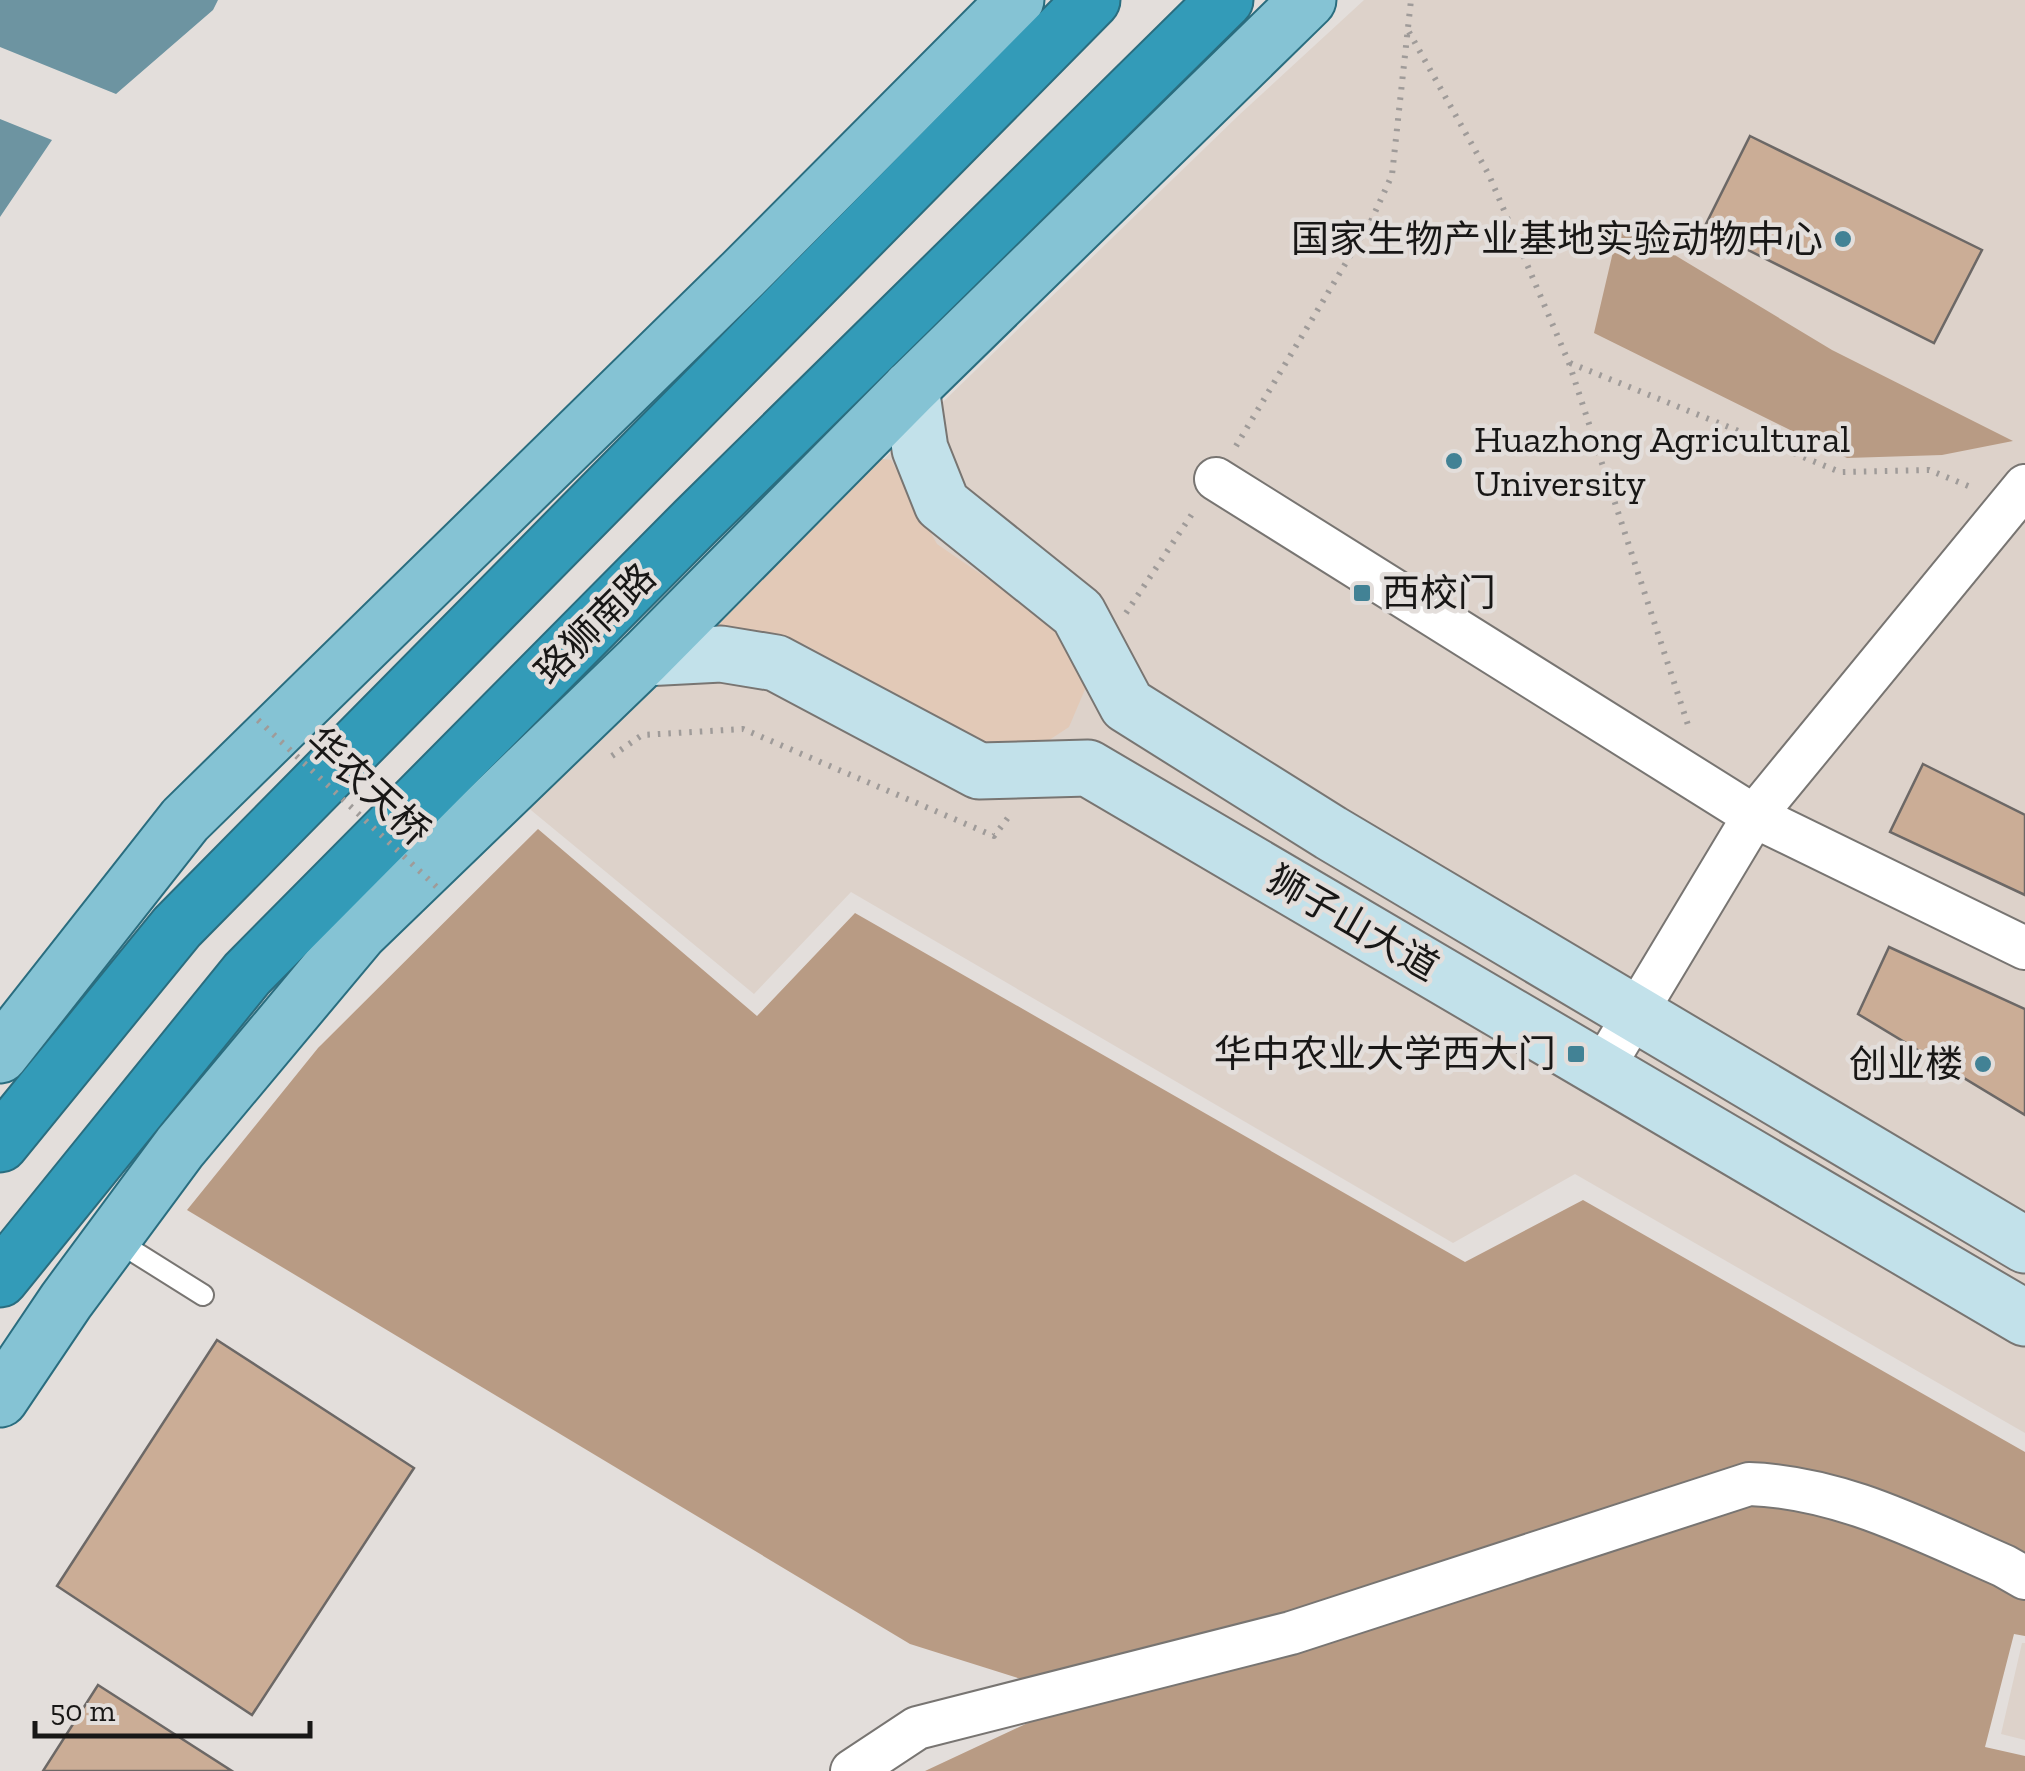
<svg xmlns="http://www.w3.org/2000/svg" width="2025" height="1771" viewBox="0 0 2025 1771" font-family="'Zilla Slab','Noto Sans SC',serif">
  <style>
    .built { fill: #ddd2ca }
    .green { fill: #e2c9b7 }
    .forest { fill: #b89b84 }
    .water { fill: #6d94a1 }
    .building { fill: #cbad96; stroke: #6c6866; stroke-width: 2.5 }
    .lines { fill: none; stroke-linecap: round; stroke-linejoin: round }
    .lane-casing { stroke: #787572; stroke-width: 24 }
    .street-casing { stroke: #787572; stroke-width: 46 }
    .secondary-casing { stroke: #787572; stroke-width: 59 }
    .primary-casing { stroke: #2a6d7f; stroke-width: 59 }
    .highway-casing { stroke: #2a6d7f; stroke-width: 59 }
    .path { stroke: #9f9b99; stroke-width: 6; stroke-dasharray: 2.5 8; stroke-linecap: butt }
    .lane { stroke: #fff; stroke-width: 20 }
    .street { stroke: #fff; stroke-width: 42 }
    .secondary { stroke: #c2e1ea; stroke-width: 55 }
    .primary { stroke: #85c3d4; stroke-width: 55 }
    .highway { stroke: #339bb8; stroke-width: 55 }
    .path-bridge { stroke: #9f9b99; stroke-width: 6; stroke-dasharray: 2.5 8; stroke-linecap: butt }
    .poi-dot { fill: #428295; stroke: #e3dedb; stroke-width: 4 }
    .labels { text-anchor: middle; stroke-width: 9; stroke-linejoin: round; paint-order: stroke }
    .poi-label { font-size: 38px; fill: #181716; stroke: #e3dedb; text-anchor: end }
    .street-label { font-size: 38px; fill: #181716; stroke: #e3dedb }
  </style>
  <rect width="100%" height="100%" fill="#e3dedb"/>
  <path class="built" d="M1364,0H2025V1433L1575,1174L1453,1243L851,892L754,994L526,806L1239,115Z
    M2022,1643H2025V1740L2001,1734Z"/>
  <path class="green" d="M862,456L891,460L937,544L1069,635L1089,680L1069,727L1031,752L991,750L804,644L752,642L720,627L715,599Z"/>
  <path class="forest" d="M1620,222L1832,350L2013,441L1942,455L1847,458L1594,333Z
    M538,829L757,1016L855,913L1465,1262L1583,1200L2025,1452V1636L2014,1634L1985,1747L2025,1756V1771H925L1081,1698L910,1644L187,1210L318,1048Z"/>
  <path class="water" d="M0,0H218L213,10L116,94L0,47Z
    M0,119L52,140L0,217Z"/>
  <path class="building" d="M1750,136L1982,250L1934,343L1704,228Z
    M1923,764L2025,815V895L1890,832Z
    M1889,947L2025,1009V1115L1858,1014Z
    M217,1340L414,1468L252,1715L57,1586Z
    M98,1685L232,1771H43Z"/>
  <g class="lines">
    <defs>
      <path id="lane" d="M116,1236L136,1253L203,1295"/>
      <path id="street" d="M1216,479L1754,816L2025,948
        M1602,1069L1754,816L2025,486
        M852,1771L917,1728L1291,1633L1749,1484C1841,1487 1921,1530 2004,1566L2025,1578"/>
      <path id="secondary" d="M911,388L920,449L942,504L1078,613L1127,705L1331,833L2025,1245
        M644,658L721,654L776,663L979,771L1088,768L2025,1318"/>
      <path id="primary" d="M0,1055L185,820L743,274L1016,0
        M0,1399L66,1301L180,1147L359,933L644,658L911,388L1308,0"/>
      <path id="highway" d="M0,1144L177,927L1092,0
        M0,1279L247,974L696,521L1225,0"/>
    </defs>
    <use href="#lane" class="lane-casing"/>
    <use href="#street" class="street-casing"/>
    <use href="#secondary" class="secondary-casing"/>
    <use href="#primary" class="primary-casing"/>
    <use href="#highway" class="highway-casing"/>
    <path class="path" d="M1409,32L1489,175L1569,363L1689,728
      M1570,363L1840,472L1929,470L1973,488
      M1236,446L1371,221L1392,175L1411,0
      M1126,613L1194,511
      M612,756L642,735L743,729L994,836L1010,815"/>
    <use href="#lane" class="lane"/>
    <use href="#street" class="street"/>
    <use href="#secondary" class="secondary"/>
    <use href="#primary" class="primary"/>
    <use href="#highway" class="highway"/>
    <path class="path-bridge" d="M258,720L441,891"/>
  </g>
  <g class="poi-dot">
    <circle cx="1843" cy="239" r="10"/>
    <circle cx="1454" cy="461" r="10"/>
    <rect x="1352" y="583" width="20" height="20" rx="5"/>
    <rect x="1566" y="1044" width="20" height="20" rx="5"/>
    <circle cx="1983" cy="1064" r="10"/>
  </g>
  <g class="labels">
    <g class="poi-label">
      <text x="1823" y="252">国家生物产业基地实验动物中心</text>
      <text x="1474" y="452" text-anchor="start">Huazhong Agricultural<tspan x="1474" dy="44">University</tspan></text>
      <text x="1382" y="606" text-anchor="start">西校门</text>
      <text x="1556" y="1067">华中农业大学西大门</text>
      <text x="1963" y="1077">创业楼</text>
    </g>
    <g class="street-label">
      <text transform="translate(595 624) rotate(-45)" y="13">珞狮南路</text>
      <text transform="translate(368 786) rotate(43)" y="13">华农天桥</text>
      <text transform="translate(1353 923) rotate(30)" y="13">狮子山大道</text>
    </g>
  </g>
  <path d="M35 1721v15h275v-15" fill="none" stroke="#181716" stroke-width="5"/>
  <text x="50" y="1721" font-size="30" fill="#181716" stroke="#e3dedb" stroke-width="8" paint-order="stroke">50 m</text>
</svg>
